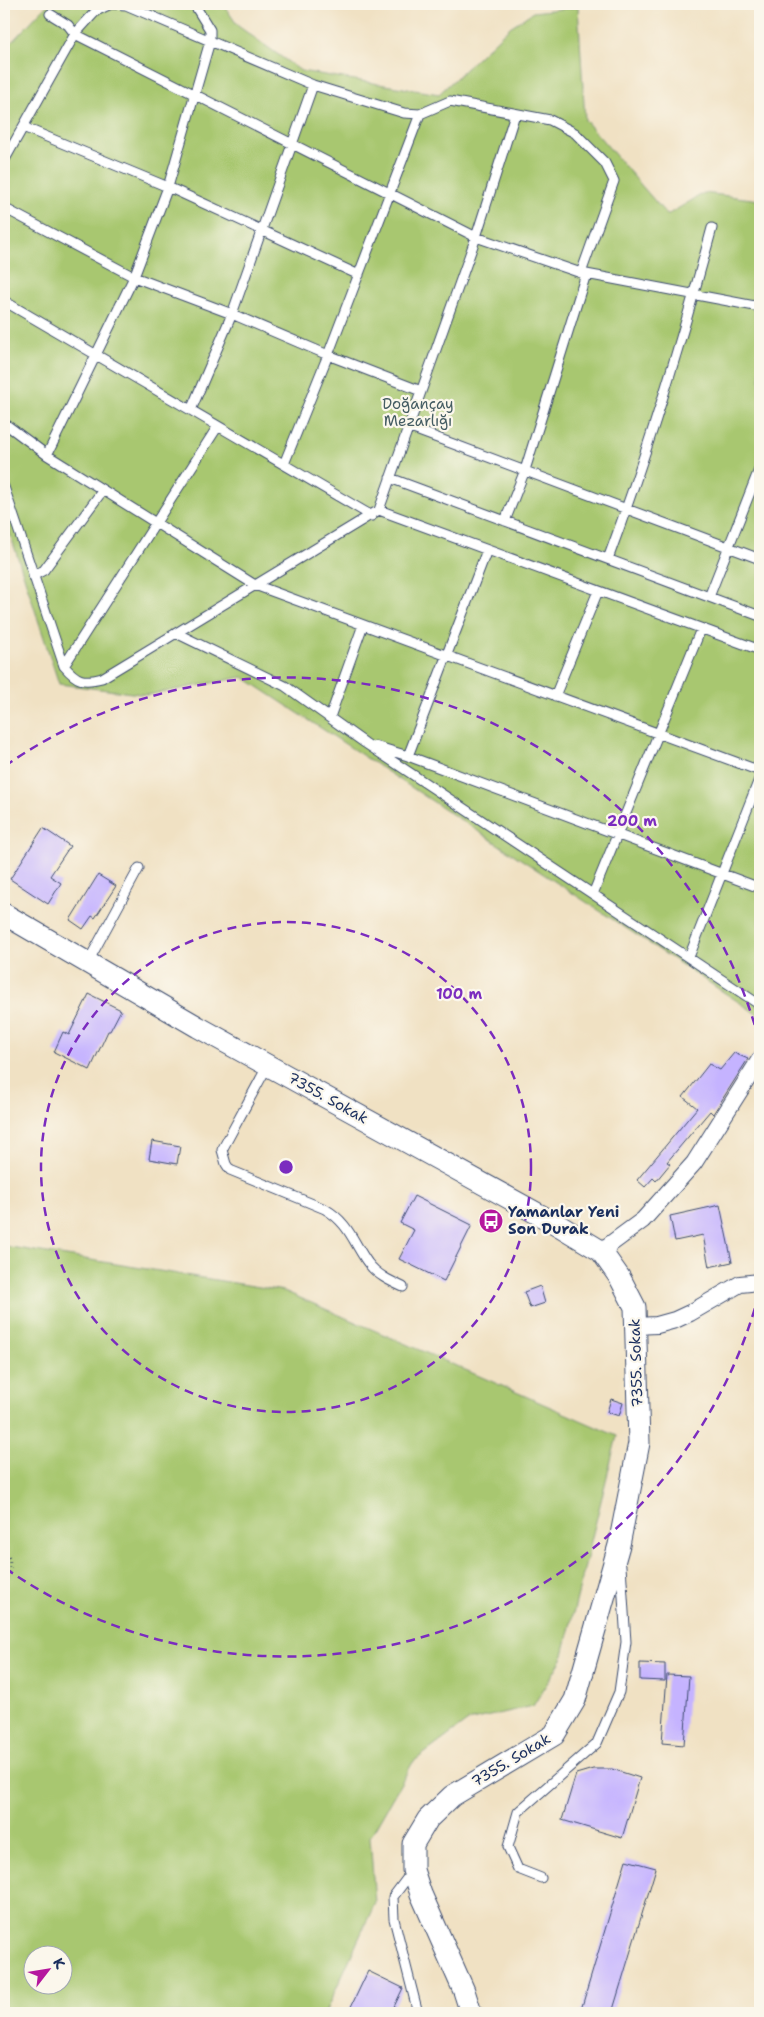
<svg xmlns="http://www.w3.org/2000/svg" width="764" height="2017" viewBox="0 0 764 2017" font-family="'Shantell Sans',sans-serif">
  <style>
    .green { fill: #a8c76f; stroke: #627b66; fill-rule: evenodd }
    .building { fill: #c5b3ff }
    .lines { fill: none; stroke-linecap: round; stroke-linejoin: round }
    .service-casing { stroke: #3b4a6d; stroke-width: 11 }
    .minor-casing { stroke: #3b4a6d; stroke-width: 18 }
    .tertiary-casing { stroke: #3b4a6d; stroke-width: 23 }
    .path { stroke: #3b4a6d; stroke-width: 3; stroke-dasharray: 1 4; stroke-linecap: butt }
    .service { stroke: #fff; stroke-width: 9 }
    .minor { stroke: #fff; stroke-width: 16 }
    .tertiary { stroke: #fff; stroke-width: 21 }
    .ring { fill: none; stroke: #7b2cbf; stroke-width: 2.5; stroke-dasharray: 9 6 }
    .labels { text-anchor: middle; stroke-width: 4.5; stroke-linejoin: round; paint-order: stroke }
    .park-label { font-size: 15px; fill: #455d63; stroke: #fbf7ec }
    .street-label { font-size: 15px; fill: #1b2f5e; stroke: #fbf7ec }
    .poi-label { font-size: 15px; font-weight: bold; fill: #1b2f5e; stroke: #fbf7ec; text-anchor: start }
    .centre { fill: #7b2cbf; stroke: #fbf7ec; stroke-width: 2.5 }
    .ring-label { font-size: 15px; text-anchor: middle; font-weight: bold; fill: #7b2cbf; stroke: #fbf7ec; stroke-width: 4.5; stroke-linejoin: round; paint-order: stroke }
  </style>
  <rect width="100%" height="100%" fill="#fbf7ec"/>
  <filter id="ink" filterUnits="userSpaceOnUse"><feTurbulence type="fractalNoise" baseFrequency=".02" numOctaves="2"/><feDisplacementMap in="SourceGraphic" scale="10" xChannelSelector="R" yChannelSelector="G"/><feConvolveMatrix kernelMatrix="1 2 1 2 8 2 1 2 1" color-interpolation-filters="sRGB"/></filter>
  <filter id="wash" filterUnits="userSpaceOnUse"><feTurbulence type="fractalNoise" baseFrequency=".0096" numOctaves="4" result="noise"/><feDisplacementMap in="SourceGraphic" scale="20" xChannelSelector="R" yChannelSelector="G"/><feGaussianBlur stdDeviation="1.12" result="paint"/><feColorMatrix in="noise" values="0 0 0 0 0 0 0 0 0 0 0 0 0 0 0 0 0 1.4 0 .05"/><feComposite in="paint" operator="in"/></filter>
  <g filter="url(#wash)">
    <rect width="100%" height="100%" fill="#f0e1c3"/>
    <path class="green" d="M48,4H223L238,26L301,71L439,94L510,27L533,12L578,7L585,120L667,215L704,193L760,200V1016L243,677L148,695L59,684L4,515V50Z
      M4,1246L284,1291L617,1436L562,1659L533,1706L468,1721L413,1762L370,1837L375,1903L325,2013H4ZM32,1954H62V1984H32Z"/>
    <g id="blocks">
      <path class="building" d="M43,828L70,846L50,876L61,883L48,904L10,879Z
        M98,875L116,886L95,918L92,916L83,929L70,920Z
        M89,994L121,1010L110,1031H108L90,1070L54,1052L63,1032L69,1035Z
        M734,1053L748,1059L713,1114L710,1111L667,1162L670,1164L656,1181L653,1178L645,1187L637,1180L697,1108L683,1097L709,1064L720,1070Z
        M152,1141L180,1146L177,1164L149,1159Z
        M414,1196L472,1225L444,1281L399,1259L414,1230L400,1223Z
        M720,1205L732,1262L709,1267L703,1235L675,1241L670,1216Z
        M540,1286L545,1303L530,1308L524,1292Z
        M611,1399L623,1403L619,1416L607,1412Z
        M640,1663L665,1664V1681L640,1680Z
        M667,1675L689,1676L684,1745L662,1743Z
        M593,1769H612L640,1778L622,1838L562,1820L576,1774Z
        M626,1860L656,1868L612,2013H580Z
        M368,1971L403,1988L391,2013H348Z"/>
    </g>
  </g>
  <g filter="url(#ink)">
    <use href="#blocks" fill-opacity="0" stroke="#3b4a6d" stroke-width="1"/>
    <g class="lines">
      <defs>
        <path id="service" d="M50,14L68,25L75,34L476,237L581,273L760,307
          M23,127L168,187L359,275
          M4,161L75,34L96,11L111,4L126,5L313,85L404,113L420,114L450,101L550,120L575,133L605,163L614,181L581,273
          M4,208L134,277L232,314L328,355L421,391
          M4,301L372,516
          M191,410L232,314L313,85
          M4,423L47,455L255,585L760,771
          M408,427L760,559
          M47,455L134,277L168,187L210,41V30L194,4
          M284,464L328,355L420,114
          M390,478L760,616
          M4,487L64,666C77,681 83,683 102,678L379,510L760,650
          M379,510L476,237L515,114
          M505,521L525,470L586,274
          M608,559C648,451 682,339 712,228
          M33,576L44,570L103,490
          M709,597L760,467
          M176,633L285,686L365,743L760,1005
          M64,666L218,426
          M555,696L598,591
          M330,717L363,625
          M375,746L408,756L760,888
          M408,756L487,550
          M593,894L701,629
          M689,957L760,777
          M88,962L139,868
          M268,1065L222,1150L226,1164L230,1170L325,1209C349,1223 353,1242 368,1263C377,1275 390,1281 403,1287
          M411,1873L393,1897L394,1919L418,2013
          M541,1878L518,1869L508,1847L518,1812L597,1743L619,1692L626,1642L621,1566"/>
        <path id="minor" d="M601,1251L643,1220L694,1163L760,1059
          M635,1326L657,1325L675,1320L690,1313L740,1284L760,1282"/>
        <path id="tertiary" d="M4,914L198,1027L558,1225L601,1251L620,1278L635,1307L639,1443L619,1545L575,1700L554,1735L452,1796L428,1819L413,1844V1870L421,1894L464,1991L471,2013"/>
      </defs>
      <use href="#service" class="service-casing"/>
      <use href="#minor" class="minor-casing"/>
      <use href="#tertiary" class="tertiary-casing"/>
      <path class="path" d="M4,1548C11,1560 13,1570 4,1581"/>
      <use href="#service" class="service"/>
      <use href="#minor" class="minor"/>
      <use href="#tertiary" class="tertiary"/>
    </g>
  </g>
  <g class="ring">
    <circle cx="286" cy="1167" r="245"/>
    <path d="M759 1294A490 490 0 0 1 5 1568M5 766A490 490 0 0 1 759 1040"/>
  </g>
  <defs>
    <symbol id="bus-disc" viewBox="-11 -11 22 22"><circle r="9.5" fill="#b5179e" stroke="#fbf7ec"/><path d="M-5-6H5V4H4V6H2V4H-2V6H-4V4H-5ZM-3.5-4V0h7V-4ZM-3.5 1.2v1.5H-2V1.2ZM2 1.2v1.5H3.5V1.2Z" fill="#fff"/></symbol>
  </defs>
  <g fill-rule="evenodd">
    <use href="#bus-disc" x="477" y="1207" width="28" height="28"/>
  </g>
  <g class="labels">
    <g class="park-label">
      <text x="418" y="409">Doğançay<tspan x="418" dy="17">Mezarlığı</tspan></text>
    </g>
    <g class="street-label">
      <text transform="translate(328 1098) rotate(29)" y="5">7355. Sokak</text>
      <text transform="translate(636 1363) rotate(-92)" y="5">7355. Sokak</text>
      <text transform="translate(511 1760) rotate(-31)" y="5">7355. Sokak</text>
    </g>
    <g class="poi-label">
      <text x="508" y="1217">Yamanlar Yeni<tspan x="508" dy="17">Son Durak</tspan></text>
    </g>
  </g>
  <circle cx="286" cy="1167" r="8" class="centre"/>
  <g class="ring-label">
    <text x="632" y="826">200 m</text>
    <text x="459" y="999">100 m</text>
  </g>
  <rect width="764" height="2017" fill="none" stroke="#fbf7ec" stroke-width="20"/>
  <g transform="translate(48 1970) rotate(59)"><circle r="24" fill="#fbf7ec" stroke="#a1a7b3"/>
  <path d="M0-4L9 19L0 12L-9 19Z" fill="#b5179e"/>
  <text y="-8" font-size="14" font-weight="bold" text-anchor="middle" fill="#1b2f5e">K</text>
  </g>
</svg>
